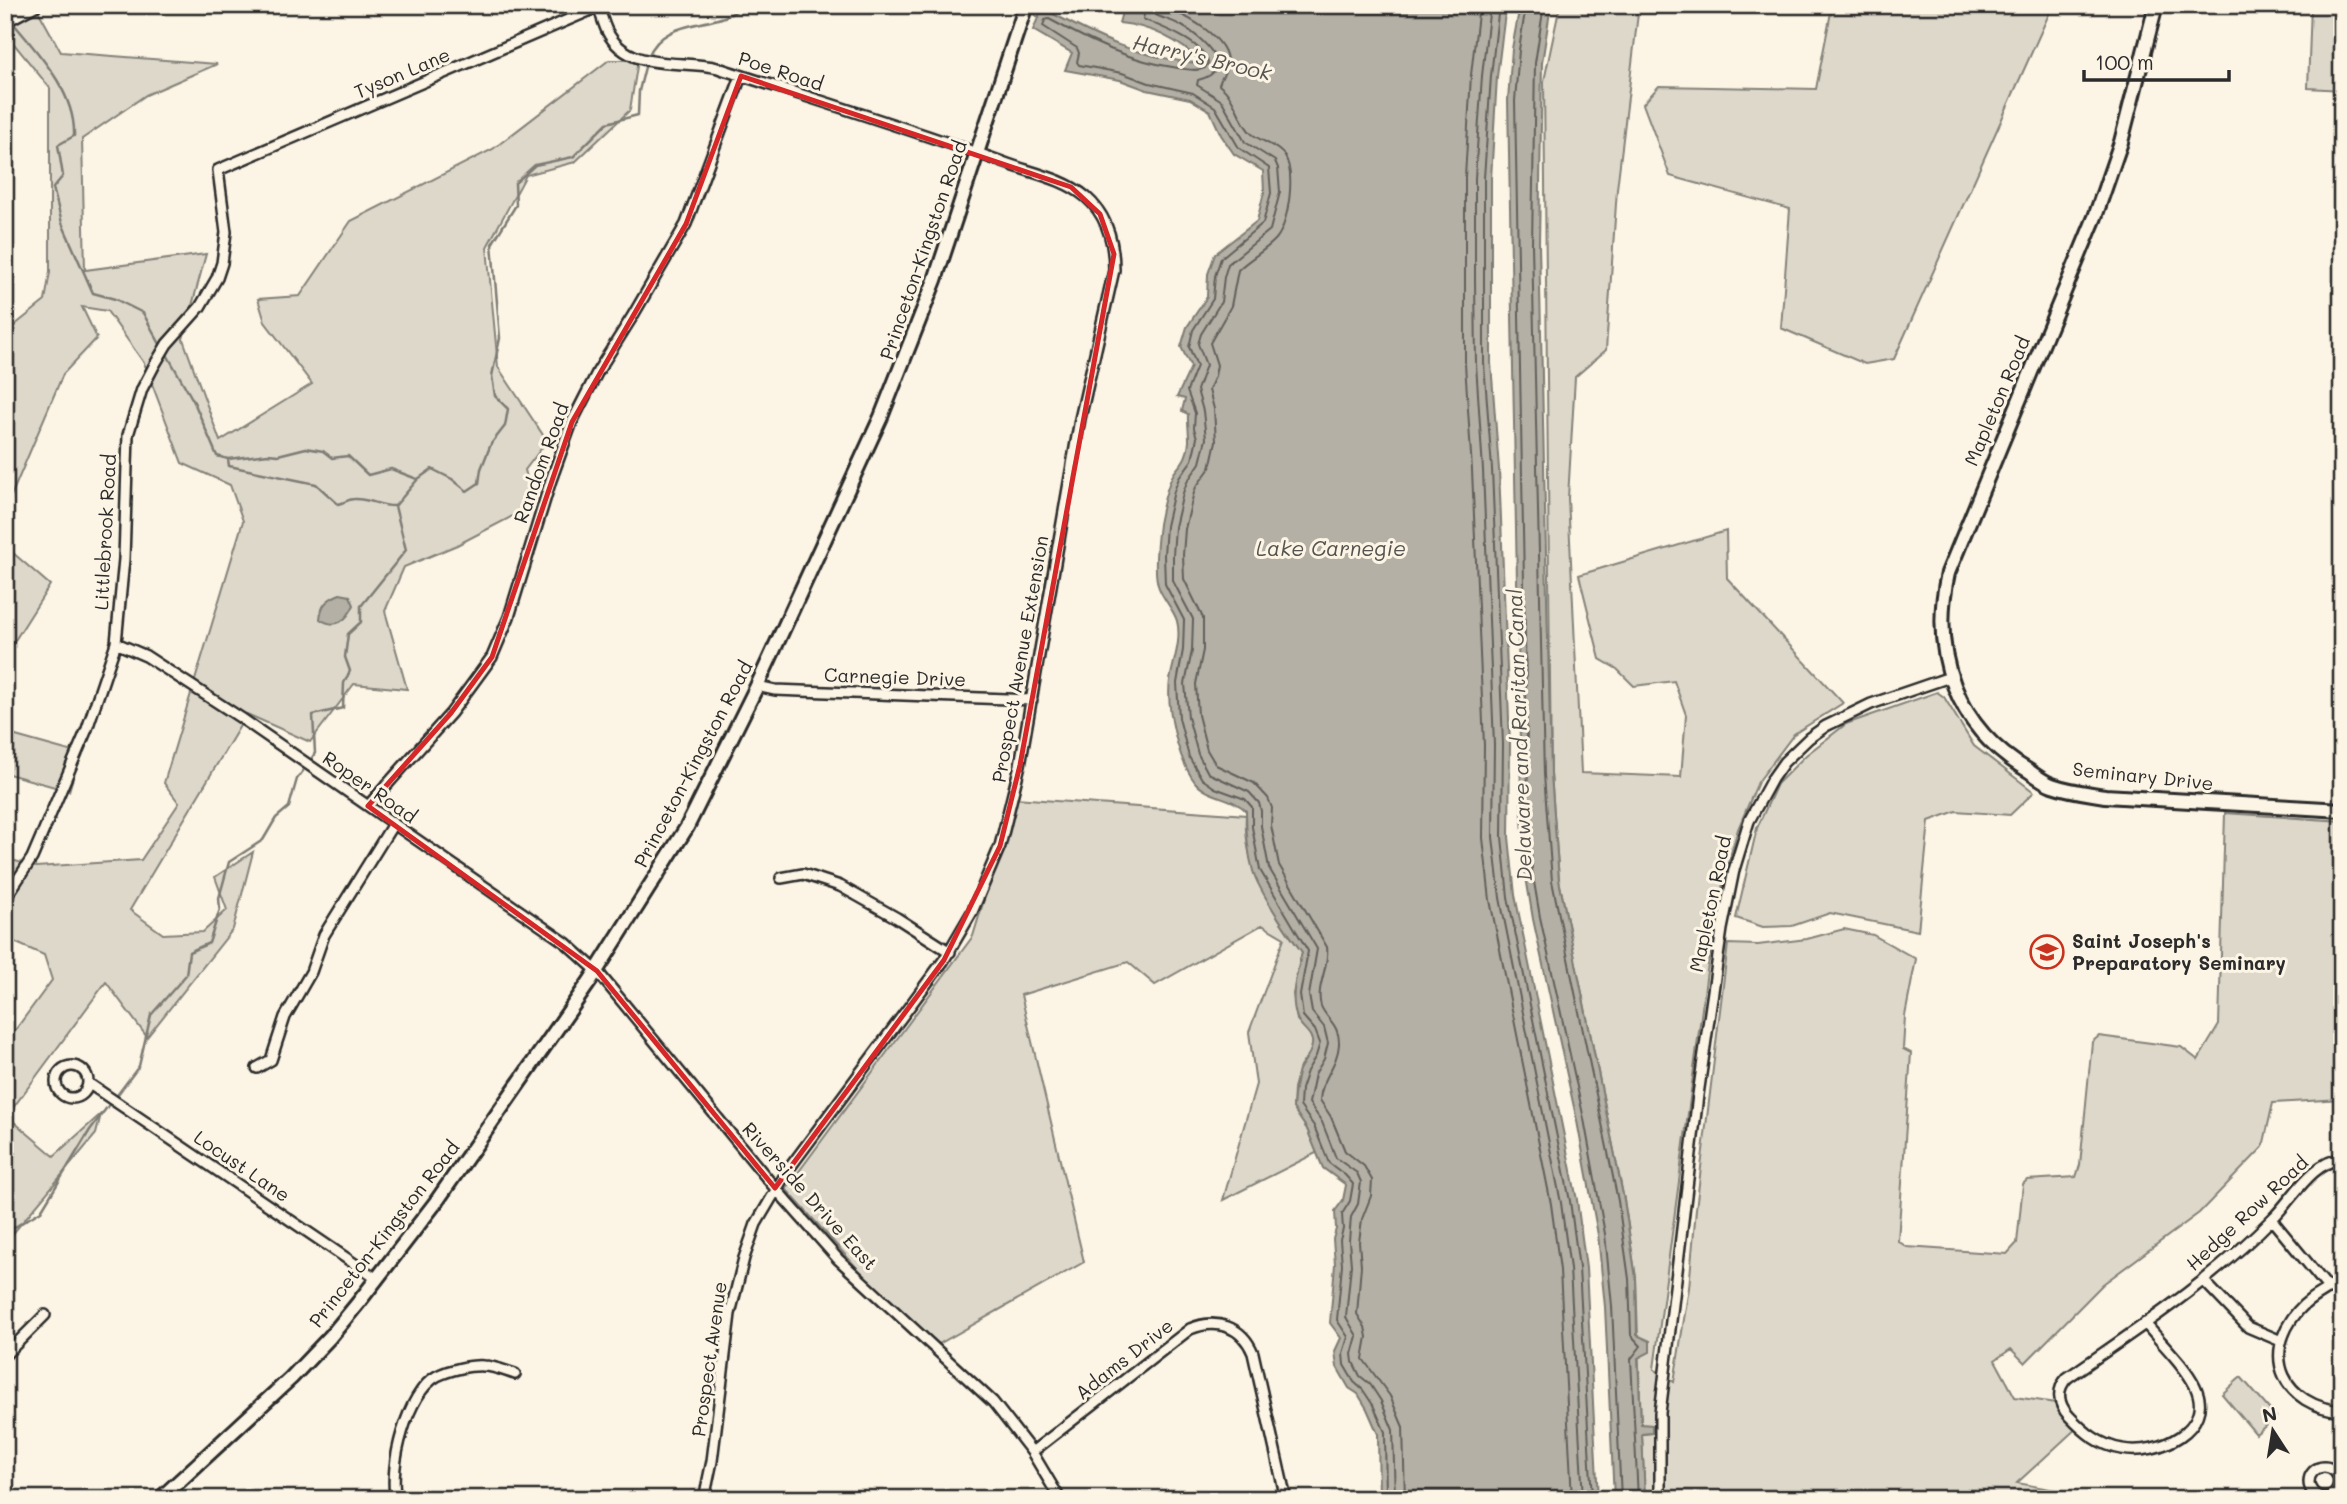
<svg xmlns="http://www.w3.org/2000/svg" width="2347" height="1504" viewBox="0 0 2347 1504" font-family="Mali,sans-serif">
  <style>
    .green { fill: #ded8ca; stroke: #84827a; stroke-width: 2 }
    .water { fill: #b4b0a5; stroke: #7d7b74; stroke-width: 2 }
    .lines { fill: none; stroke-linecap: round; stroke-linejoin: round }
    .shore { stroke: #62605c; stroke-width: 2 }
    .stream { stroke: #7d7b74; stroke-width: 2.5 }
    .street-casing { stroke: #2b2b2b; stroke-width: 14 }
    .secondary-casing { stroke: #2b2b2b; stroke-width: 18 }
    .street { stroke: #fcf5e5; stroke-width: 9 }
    .secondary { stroke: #fcf5e5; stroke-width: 12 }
    .marked { fill: none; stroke: #d62828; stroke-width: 5; stroke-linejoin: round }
    .labels { text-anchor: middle; stroke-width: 6; stroke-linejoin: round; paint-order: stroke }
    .street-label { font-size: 19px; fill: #2b2b2b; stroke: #fcf5e5 }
    .poi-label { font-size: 19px; font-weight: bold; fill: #2b2b2b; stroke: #fcf5e5; text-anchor: start }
    .water-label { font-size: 21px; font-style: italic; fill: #545350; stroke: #fcf5e5 }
  </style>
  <rect width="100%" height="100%" fill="#fcf5e5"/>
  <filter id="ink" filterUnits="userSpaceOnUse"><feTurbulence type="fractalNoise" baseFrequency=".0143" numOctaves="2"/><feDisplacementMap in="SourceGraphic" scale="14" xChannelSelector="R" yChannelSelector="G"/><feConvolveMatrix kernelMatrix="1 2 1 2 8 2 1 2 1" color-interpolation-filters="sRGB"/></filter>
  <g filter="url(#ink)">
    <path class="green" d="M5,5H35L61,52L217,64L146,95L82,139L85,270L206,254L183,339L220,441L312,384L265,322L258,299L300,296L351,221L493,149L609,60H638L630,110L575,162L526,175L487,247L498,367L547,441L525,470L534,505L457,545L404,567L385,611L407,689L354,684L310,742L247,714L130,910L163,934L203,932L227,910L215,877L253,852L233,929L147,1037L106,982L7,1116L54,1156L101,1114L96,1134L5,1243V1198L13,1191L5,1185V1044L52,980L44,955L5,938V858L36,867L141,860L179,803L164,783L243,521L230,485L182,463L144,363L107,311L82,307L97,338L63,374L11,496L5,524V333L45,301L50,272V88L5,33Z
      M1560,5H1639L1617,189L1606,350L1575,377L1568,498L1581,773L1681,777L1686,715L1674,681L1634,686L1617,669L1600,659L1579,575L1726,531L1727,578L1843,703L1794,734L1758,782L1738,829L1724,878L1707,971L1654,1369L1674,1382L1689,1288L1696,1209L1728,944L1758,945L1807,939L1844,929L1873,935L1916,959L1905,1016L1903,1049L1911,1053L1898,1241L1907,1247L2007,1254L2017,1243L2023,1184L2027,1180L2076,1177L2080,1165L2092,1042L2099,1036L2181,1047L2198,1060L2219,1025L2225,813L2342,821V1099L2273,1103L2263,1147L2199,1213L2103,1284L2025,1363L2011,1349L1995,1360L2015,1397L2062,1404L2079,1426L2017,1483L2104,1499H1645L1642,1434L1652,1433L1641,1425L1636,1278L1624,1200L1559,880L1551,774L1544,81Z
      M1828,5H2053L1894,359L1865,364L1781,328L1790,209L1670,176L1643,104L1659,86L1816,89L1832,7Z
      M2311,5H2342V90L2308,88Z
      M5,546L50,585L5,656Z
      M1937,692L1944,697L1974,746L2034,792L2010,815L1956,811L1929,821L1918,931L1830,913L1792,926L1763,927L1736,918L1757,828L1777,784L1806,755L1846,724Z
      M5,733L80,754L69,791L5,773Z
      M1015,798L1246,815C1242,863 1274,915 1302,952L1293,994L1297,1020L1310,1034L1313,1043L1310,1053L1300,1067L1294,1088L1293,1108L1307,1129L1318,1152L1223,1200L1256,1084L1249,1032L1284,938L1262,925L1155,985L1128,962L1021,995L1084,1262L930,1349L786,1189L973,936Z
      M2241,1377L2276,1417L2256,1434L2222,1394Z"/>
    <path class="water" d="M1141,5H1506L1497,77L1491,179V363L1499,469L1510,744L1509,837L1515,895L1577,1200L1586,1268L1598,1499H1379L1378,1434L1367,1409L1358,1394L1349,1388L1337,1367L1335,1351L1341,1338L1330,1323L1335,1264L1333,1239L1336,1229L1335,1211L1343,1200L1346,1185L1323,1168L1307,1129L1293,1108C1294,1095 1295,1082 1299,1070C1303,1061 1311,1055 1312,1045C1314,1033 1300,1028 1297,1018C1289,996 1297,973 1302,952C1289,935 1259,891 1253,871C1248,853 1246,830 1246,811C1234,797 1208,798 1195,782C1178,760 1166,708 1170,680C1173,662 1182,640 1177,621C1174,610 1163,599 1159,588C1153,575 1157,540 1159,524C1162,509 1166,486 1174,473C1178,467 1184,462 1186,455C1192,441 1187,428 1188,414L1182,411L1185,399L1177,397L1191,367L1181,347L1187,327L1207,297L1208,274L1215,254L1257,221L1264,192L1263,171L1234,154L1221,135L1210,111L1190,99L1147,90L1120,80L1065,70L1072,53L1033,30L1042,8C1100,39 1137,58 1204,64C1180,41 1152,26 1119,23L1122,12L1132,13Z
      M1520,5H1551L1542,63L1539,244L1551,774L1559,880L1624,1200L1636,1278L1637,1335L1650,1341V1352L1638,1358L1641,1424L1652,1425V1433L1642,1434L1645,1499H1614L1605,1307L1598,1235L1577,1121L1533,919L1525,871L1521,797L1508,100L1512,49Z
      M340,594L350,596L354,605C347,620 336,630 320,619C321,605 327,599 340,594Z"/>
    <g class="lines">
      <path class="shore" d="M1146,5L1143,19C1161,27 1204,42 1208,63L1205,68C1196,72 1187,69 1178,68C1130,61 1091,42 1049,19L1045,20L1043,26L1077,48L1079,53L1077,62L1079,65L1122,73L1149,83L1193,93L1215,107L1239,148L1269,168L1271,193L1263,223L1221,258L1215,276L1213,299L1193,330L1189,347L1197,366L1187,391L1195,413L1194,428L1197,438L1192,460L1179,478L1174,491L1166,526L1164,555L1165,584L1184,620L1183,650L1177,683L1179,718L1189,757L1202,779L1215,788L1245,799L1252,807V827L1260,870L1308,951L1300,995L1303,1016L1315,1030L1320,1043L1316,1056L1307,1071L1301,1089L1300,1106L1314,1126L1329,1163L1345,1175L1353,1184L1350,1201L1342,1214L1343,1229L1340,1240L1342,1265L1337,1320L1348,1337L1343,1353L1344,1365L1354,1382L1363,1390L1373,1405L1385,1432L1386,1499
        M1155,5L1156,15C1164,19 1174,21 1182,26C1202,37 1239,70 1198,80L1197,85L1222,101L1245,142L1275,161L1278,168L1280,192L1270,230L1228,264L1224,277L1221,302L1201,334L1198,344L1206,365L1197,390L1203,411L1206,439L1200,463L1187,482L1183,493L1175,527L1173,555V581L1193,619L1192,651L1185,684L1188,717L1198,754L1208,773L1249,792L1259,803L1261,811V826L1269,868L1317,949L1309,995L1312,1012L1324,1027L1328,1043L1324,1059L1315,1074L1309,1103L1322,1122L1336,1158L1357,1173L1361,1182L1358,1204L1351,1217L1349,1241L1351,1265L1346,1317L1357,1336L1352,1354L1353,1362L1360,1376L1370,1384L1381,1401L1393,1430L1395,1499
        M1165,5L1167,8C1188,17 1230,38 1227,65C1226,73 1220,79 1219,85C1238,99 1237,120 1252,134C1262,142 1276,145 1284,155C1296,172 1289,224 1276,239C1265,251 1249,259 1238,270L1231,306L1210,343L1217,365L1215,376L1209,390L1214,409L1216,441L1210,468L1196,487L1193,496L1185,529L1183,555L1184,579L1203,618V650L1196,684L1198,715L1207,750L1216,765L1254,783L1268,798L1272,808L1271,825L1279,865L1327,947C1330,966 1315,987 1321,1006C1326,1019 1340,1025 1339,1044C1338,1065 1321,1079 1320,1100L1331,1117L1345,1151L1364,1166L1372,1180L1371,1196L1362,1219L1359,1242L1361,1266L1357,1314L1365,1327L1367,1337L1363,1359L1390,1396L1403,1427L1405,1499
        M1479,5L1471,75L1465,177V364L1472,470L1484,745L1483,838L1490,900L1551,1204L1560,1270L1572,1499
        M1490,5L1482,76L1475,178V279L1476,364L1483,470L1494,745L1493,837L1500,898L1561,1203L1570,1269L1583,1499
        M1499,5L1491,76L1484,178V363L1492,469L1503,744L1502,837L1508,897L1570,1201L1579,1268L1592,1499
        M1526,5L1519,50L1515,101L1528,797L1532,870L1540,917L1584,1119L1605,1234L1612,1306L1621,1499
        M1544,5L1535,63L1532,244L1544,775L1552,881L1618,1201L1629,1279L1631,1335L1641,1346L1631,1359L1638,1499"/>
      <path class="stream" d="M1028,9L1039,18
        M5,13C32,47 76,89 74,136L58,145L63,176L53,188L62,223L93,293L115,299L143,313L161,346
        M648,57C665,14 722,31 742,5
        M165,351L194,402L217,456L228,459L229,466L316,484L338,504C344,503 349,499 354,499C369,498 381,507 395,506
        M228,459L268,454L278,455L306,448L323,451L332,458L348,456L368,475L391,469L417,479
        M312,758L315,753L313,715L343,708L344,683L350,671L345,657L348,634L361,622V606L406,550L395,506L418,479L432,469L452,479L467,491L479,483L481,469L491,444L505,426L508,409L495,396L492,376L500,338L492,244L516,205L515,183L535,165L573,157L607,123L638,115L639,91L646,63
        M118,1094L139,1066L151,1015L186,975L189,952L209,943L220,909L219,898L229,862L263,840L276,818L289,807L297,779L303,771
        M5,1233L41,1211L90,1130L108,1106"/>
      <defs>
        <path id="street" d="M598,5C601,14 603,23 607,31C628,73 681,59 718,68C814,99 912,129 1008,164C1033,173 1065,179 1086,197C1107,215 1114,243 1114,270L1080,419L1020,765L1000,846L972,912L944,960L788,1170L756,1224L744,1258L730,1314L712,1461L704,1499
          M5,22L37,5
          M116,643L146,656L241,718L566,943L597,971L775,1188L838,1259L993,1402L1032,1452L1060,1499
          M757,686L775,690L1032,700
          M368,806L451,713L492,657L509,617L551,480L572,422L598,371L632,317L686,224L741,76
          M781,878L803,874L840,886L897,918L950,952
          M5,899L32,858L87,729L116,643L124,559L128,435L142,389L154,366L167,344L200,307L217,278L222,263L226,232L218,170L598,7
          M56 1082a16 16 0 1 1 32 0a16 16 0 1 1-32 0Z
          M257,1068L271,1060L285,1017L311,972L324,935L393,824
          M88,1083L377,1279
          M2272,1220L2329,1289
          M2342,1279C2328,1290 2309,1297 2298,1311C2260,1356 2284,1406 2342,1411
          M2203,1280L2248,1327L2281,1341
          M2145,1323C2160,1342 2185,1365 2195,1386C2216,1430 2157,1456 2122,1449C2099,1445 2084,1432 2069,1416C2058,1404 2056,1390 2067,1378C2139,1328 2213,1280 2274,1217C2293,1198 2313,1161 2342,1159
          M5,1355L45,1315
          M1032,1452L1190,1329C1216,1318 1242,1326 1253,1353L1286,1499
          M2309 1482a15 15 0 1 1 30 0a15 15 0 1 1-30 0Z
          M396,1499C388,1468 407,1392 437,1376C449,1370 470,1365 484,1366C494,1366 505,1371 515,1374
          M1660,1499V1413L1698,1095L1722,929L1734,870L1749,821L1772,779L1784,762L1809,738L1826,726L1871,704L1950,677"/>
        <path id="secondary" d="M2156,5L2121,142L2095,217L1948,573C1930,653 1956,729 2029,771C2036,776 2044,782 2052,785C2069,791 2087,793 2105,796L2342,810
          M160,1499L291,1378L330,1337L358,1303L436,1202L590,981L687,827L757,686L881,417L935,280L1026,5"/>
      </defs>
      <use href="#street" class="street-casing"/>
      <use href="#secondary" class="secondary-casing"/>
      <use href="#street" class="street"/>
      <use href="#secondary" class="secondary"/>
    </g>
  </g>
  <path class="marked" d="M741,76L1071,187L1100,214L1114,254L1020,765L1000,846L944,960L775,1188L597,971L368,806L451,713L492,657L572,422L686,224Z"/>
  <defs>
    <symbol id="school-ring" viewBox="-11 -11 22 22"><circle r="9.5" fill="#fcf5e5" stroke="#c8321e" stroke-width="1.5"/><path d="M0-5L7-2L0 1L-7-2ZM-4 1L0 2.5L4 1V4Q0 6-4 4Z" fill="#c8321e"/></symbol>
  </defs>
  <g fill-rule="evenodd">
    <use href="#school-ring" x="2028" y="933" width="38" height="38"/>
  </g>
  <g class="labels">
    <g class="street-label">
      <text transform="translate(781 71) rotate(18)" y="7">Poe Road</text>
      <text transform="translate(402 73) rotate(-23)" y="7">Tyson Lane</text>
      <text transform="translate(923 250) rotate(-71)" y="7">Princeton-Kingston Road</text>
      <text transform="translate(1997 401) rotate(-67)" y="7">Mapleton Road</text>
      <text transform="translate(541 463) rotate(-70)" y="7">Random Road</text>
      <text transform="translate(105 532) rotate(-87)" y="7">Littlebrook Road</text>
      <text transform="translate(1020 659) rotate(-80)" y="7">Prospect Avenue Extension</text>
      <text transform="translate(895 677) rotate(2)" y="7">Carnegie Drive</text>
      <text transform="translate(693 764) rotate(-62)" y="7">Princeton-Kingston Road</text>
      <text transform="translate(2143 776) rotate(6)" y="7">Seminary Drive</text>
      <text transform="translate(370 787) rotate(35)" y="7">Roper Road</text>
      <text transform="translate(1710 904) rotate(-78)" y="7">Mapleton Road</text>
      <text transform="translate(242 1166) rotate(34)" y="7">Locust Lane</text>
      <text transform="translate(810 1196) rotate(48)" y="7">Riverside Drive East</text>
      <text transform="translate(2247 1213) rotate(-43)" y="7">Hedge Row Road</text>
      <text transform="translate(384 1234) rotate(-52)" y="7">Princeton-Kingston Road</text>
      <text transform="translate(709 1359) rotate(-82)" y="7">Prospect Avenue</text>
      <text transform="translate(1124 1359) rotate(-38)" y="7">Adams Drive</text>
    </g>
    <g class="poi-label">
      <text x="2072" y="948">Saint Joseph's<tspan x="2072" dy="22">Preparatory Seminary</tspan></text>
    </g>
    <g class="water-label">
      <text transform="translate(1202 58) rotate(13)" y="7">Harry's Brook</text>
      <text x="1331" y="556">Lake Carnegie</text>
      <text transform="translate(1520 735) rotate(-92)" y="7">Delaware and Raritan Canal</text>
    </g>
  </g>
  <rect width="2347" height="1504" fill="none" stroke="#fcf5e5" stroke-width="28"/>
  <rect x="14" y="14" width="2319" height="1476" fill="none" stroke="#2b2b2b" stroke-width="2.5" filter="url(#ink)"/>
  <g transform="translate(2273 1431) rotate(348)" stroke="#fcf5e5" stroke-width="5" paint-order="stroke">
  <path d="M0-5L12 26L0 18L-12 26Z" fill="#2b2b2b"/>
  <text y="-10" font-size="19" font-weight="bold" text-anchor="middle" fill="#2b2b2b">N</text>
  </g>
  <path d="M2084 70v10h145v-10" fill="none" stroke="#2b2b2b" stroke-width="3.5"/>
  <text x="2095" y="70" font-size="21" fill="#2b2b2b" stroke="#fcf5e5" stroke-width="5" paint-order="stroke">100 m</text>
</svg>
